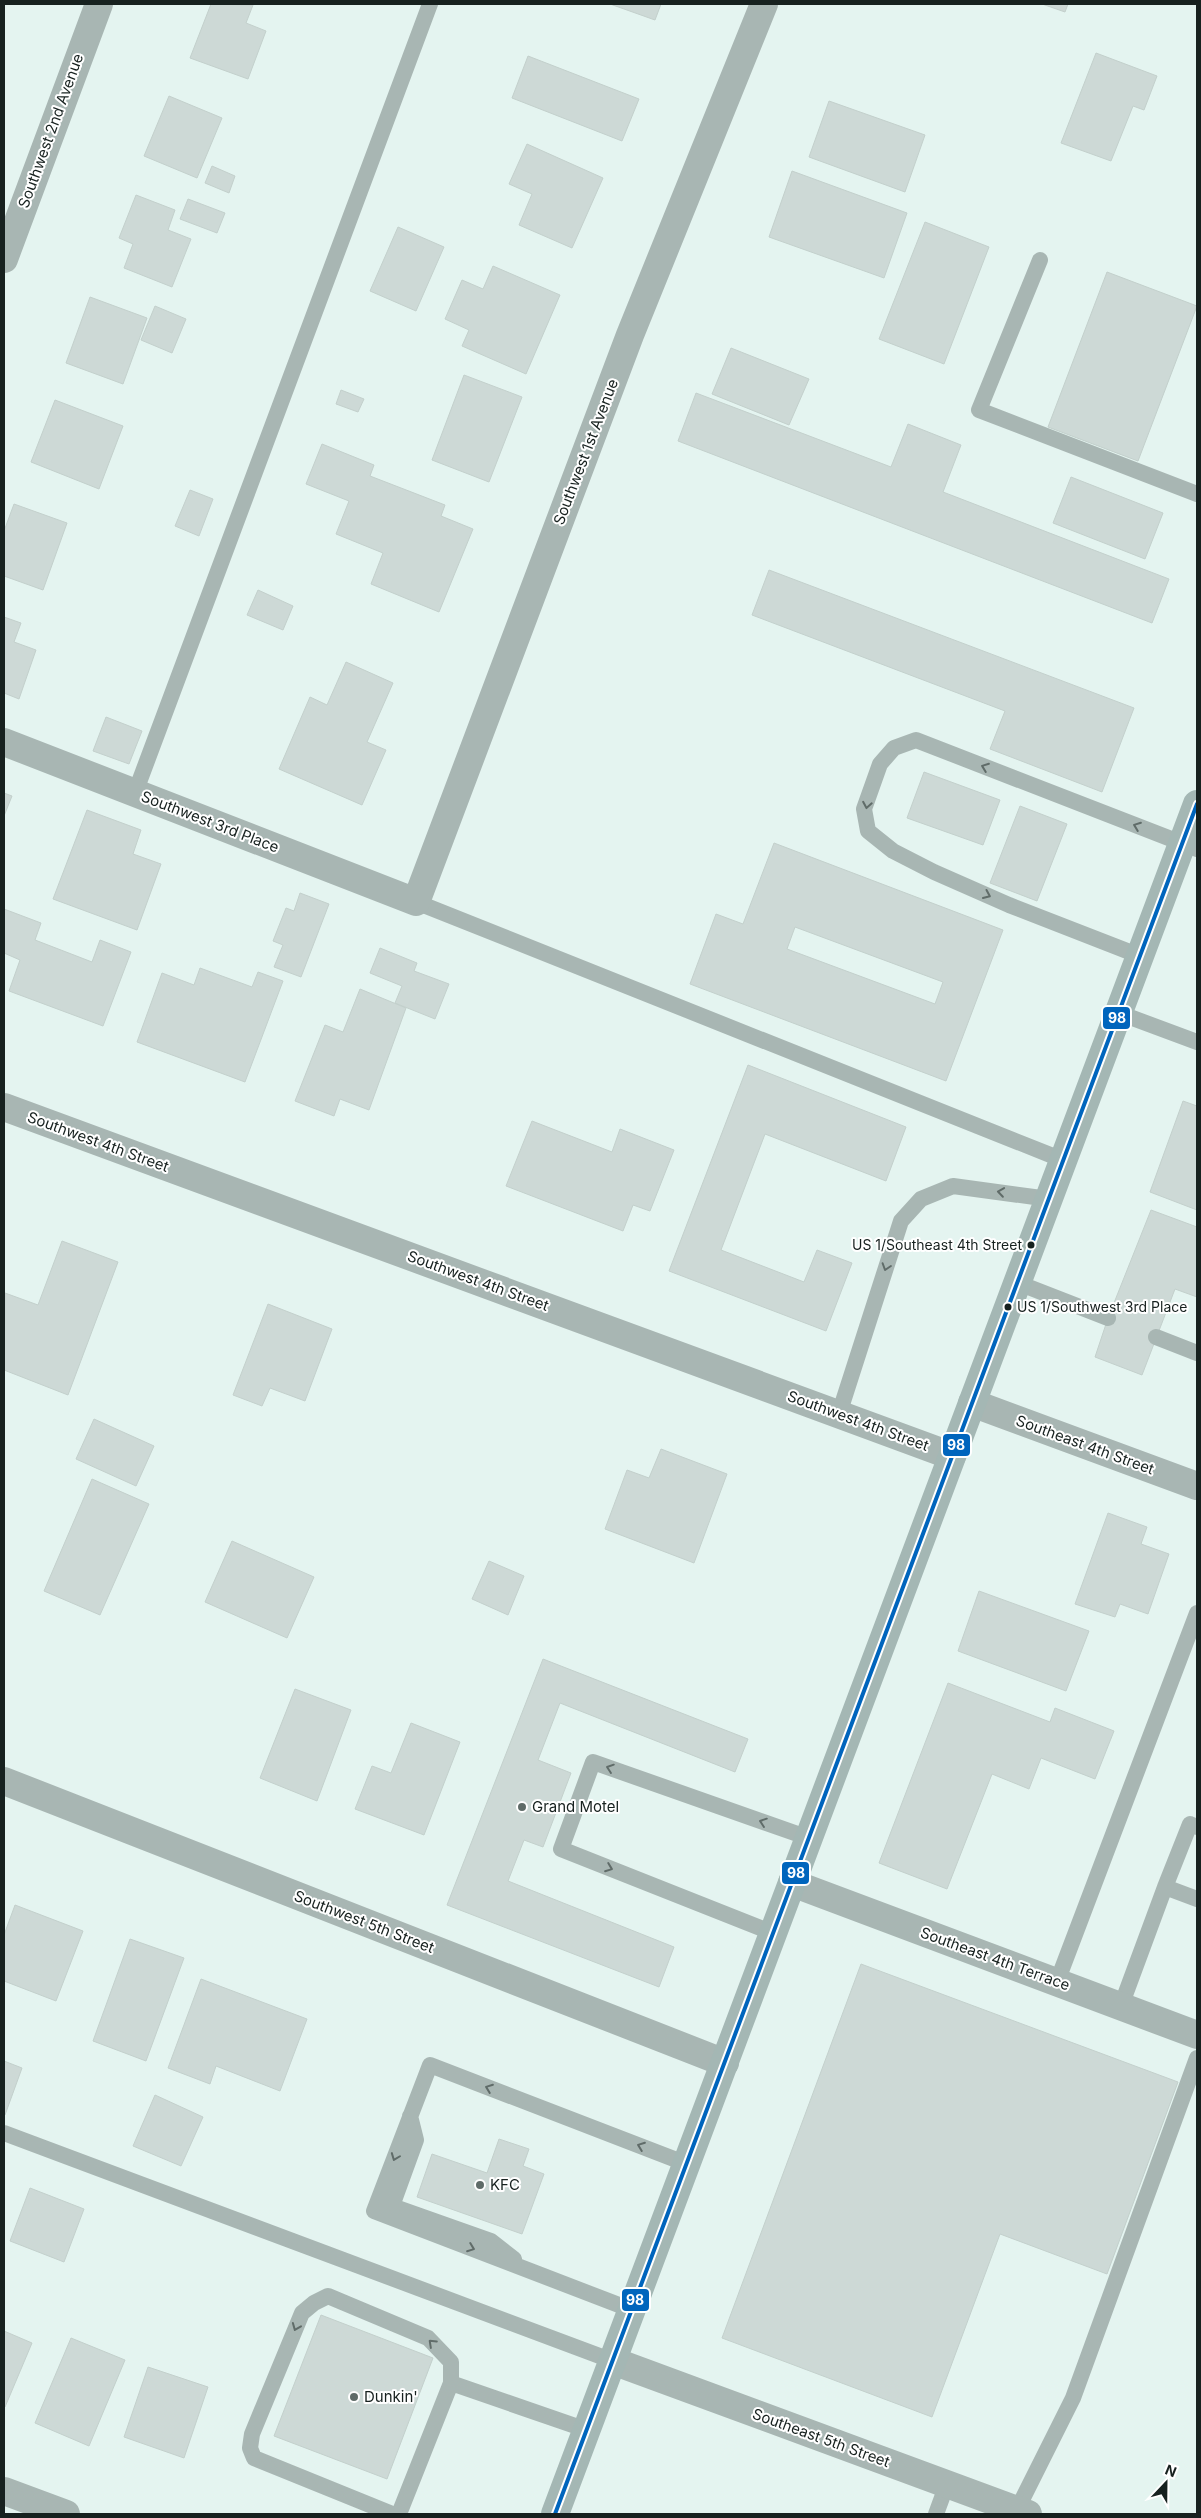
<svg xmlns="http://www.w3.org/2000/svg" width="1201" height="2518" viewBox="0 0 1201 2518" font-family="Inter,sans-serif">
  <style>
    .building { fill: #cdd9d6; stroke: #c3d0cc; fill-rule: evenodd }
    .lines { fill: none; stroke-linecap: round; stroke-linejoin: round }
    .service { stroke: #a8b6b3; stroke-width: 16 }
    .minor { stroke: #a8b6b3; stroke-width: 28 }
    .primary { stroke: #a4b7b4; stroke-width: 28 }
    .bus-1-casing { stroke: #fff; stroke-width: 8 }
    .bus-1 { stroke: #0065bd; stroke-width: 4 }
    .oneway { stroke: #606c69 }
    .bus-dot { fill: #17211f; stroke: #fff; stroke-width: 2 }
    .poi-dot { fill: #5f6b68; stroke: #fff; stroke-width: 2 }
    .labels { text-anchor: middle; stroke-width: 4; stroke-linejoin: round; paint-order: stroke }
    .bus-label { font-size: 14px; fill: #17211f; stroke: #fff; text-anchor: end }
    .street-label { font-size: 15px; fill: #17211f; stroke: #fff }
    .poi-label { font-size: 15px; fill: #17211f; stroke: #fff; text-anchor: start }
    .line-badge { stroke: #fff; stroke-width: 2 }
    .badge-label { font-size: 14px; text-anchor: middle; font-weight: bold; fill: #fff }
  </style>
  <rect width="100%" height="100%" fill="#e4f4f0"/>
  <path class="building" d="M211,4L253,5L246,23L266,31L248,79L190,58Z
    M610,4H661L655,20Z
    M1042,4H1068L1065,12Z
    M1096,53L1157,76L1144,110L1133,106L1111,161L1061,143Z
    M528,56L639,99L622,141L512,98Z
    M169,96L222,118L197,178L144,156Z
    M829,101L925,135L905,192L809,157Z
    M527,144L603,178L572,248L519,225L532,194L509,184Z
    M212,166L235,176L229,193L205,183Z
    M792,171L907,213L884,278L769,237Z
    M136,195L175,210L168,230L191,239L172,287L124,268L133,244L119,238Z
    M188,199L225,213L217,233L180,219Z
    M925,222L989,247L944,364L879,339Z
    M398,227L444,247L416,311L370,291Z
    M493,266L560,295L526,374L462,346L469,330L445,319L462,280L483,289Z
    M1107,272L1197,306L1138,461L1048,427Z
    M90,297L147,318L123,384L66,363Z
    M155,306L186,319L172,353L141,340Z
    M731,348L809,379L789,425L712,394Z
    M464,375L522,397L489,482L432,460Z
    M341,390L364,399L358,412L336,404Z
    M696,393L891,467L908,424L961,445L943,492L1169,579L1152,623L678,441Z
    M55,400L123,426L99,489L31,462Z
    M322,444L374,465L370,476L445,505L441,516L473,529L439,612L371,584L383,553L336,534L349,501L306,484Z
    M1071,477L1163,513L1145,559L1053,523Z
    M190,490L213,499L199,536L175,526Z
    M14,504L67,523L43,590L4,576V531Z
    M769,570L1134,708L1102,792L990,749L1005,711L752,615Z
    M258,590L293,606L283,630L247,615Z
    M4,617L21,623L14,642L36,650L19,699L4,693Z
    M346,662L393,683L367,742L386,750L362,805L279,769L310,697L327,705Z
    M106,717L142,731L129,764L93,751Z
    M924,772L1000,800L983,845L907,818Z
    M4,793L12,796L4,816Z
    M1020,806L1067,824L1037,901L990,883Z
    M87,810L141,830L133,854L161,864L137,930L53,899Z
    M774,843L1003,930L946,1081L690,984L716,914L743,924ZM795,927L943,982L935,1004L787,949Z
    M300,893L329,904L301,977L274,967L283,945L273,941L286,908L294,911Z
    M4,909L41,923L35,940L92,962L100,940L131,952L103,1026L9,991L20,960L4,953Z
    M380,948L417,963L414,971L449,984L435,1019L395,1003L402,986L370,973Z
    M200,968L252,987L258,972L283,981L245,1082L137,1042L162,973L194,985Z
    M360,989L406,1008L369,1110L340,1099L334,1116L295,1101L325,1025L343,1032Z
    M748,1065L906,1127L886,1181L765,1134L721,1250L804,1282L817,1250L852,1263L826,1331L669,1271Z
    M1183,1101L1197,1106V1210L1150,1192Z
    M532,1121L612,1152L620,1129L674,1150L650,1211L633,1205L623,1231L506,1186Z
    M1151,1210L1197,1227V1297L1175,1289L1142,1375L1095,1357L1108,1318Z
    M62,1241L118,1262L68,1395L4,1370L5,1293L38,1305Z
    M268,1304L332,1329L305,1401L270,1388L262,1406L233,1395Z
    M94,1419L154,1446L136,1486L76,1459Z
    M661,1449L727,1474L694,1563L605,1529L627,1470L649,1478Z
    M92,1479L149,1504L100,1615L44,1591Z
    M1108,1513L1147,1527L1141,1544L1169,1554L1148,1614L1120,1604L1115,1617L1075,1604Z
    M232,1541L314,1577L287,1638L205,1602Z
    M489,1561L524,1576L508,1615L472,1599Z
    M979,1591L1089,1631L1066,1691L958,1651Z
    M543,1659L748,1739L735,1772L560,1703L538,1760L571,1773L543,1847L524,1840L508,1881L674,1947L659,1987L447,1905Z
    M948,1683L1050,1722L1055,1708L1114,1731L1095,1779L1041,1758L1029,1789L992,1774L947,1889L879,1863Z
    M295,1689L351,1710L317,1801L260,1778Z
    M411,1723L460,1742L424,1835L355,1809L372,1766L391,1773Z
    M15,1905L83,1931L56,2001L4,1981V1935Z
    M130,1939L184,1958L146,2061L93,2041Z
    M861,1964L1178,2082L1107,2274L1000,2234L932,2417L722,2338Z
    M201,1979L307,2019L280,2091L216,2066L210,2084L168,2068Z
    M4,2061L22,2068L5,2115L4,2114Z
    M155,2095L203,2117L181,2166L133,2146Z
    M499,2139L529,2149L523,2166L544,2174L522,2234L417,2197L432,2154L487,2173Z
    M30,2188L84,2209L64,2262L10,2241Z
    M321,2315L433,2358L387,2479L274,2436Z
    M4,2331L32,2343L5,2407L4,2406Z
    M71,2338L125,2360L89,2446L35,2423Z
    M148,2367L208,2387L184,2458L124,2437Z"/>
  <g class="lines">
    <path class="service" d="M1040,260L979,410L1197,494
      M135,793L430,4
      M416,902L1063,1160
      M1140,956L1009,905L934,872L893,851L868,831L864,809L880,764L894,748L916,740L1197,849
      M1119,1013L1197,1042
      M1018,1283L1108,1318
      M1156,1337L1197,1353
      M839,1414L901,1221L921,1199L953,1186L1049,1199
      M1165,1887L1190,1824L1197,1827
      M773,1933L561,1849L593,1762L809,1838
      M1057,1982L1197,1613
      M1121,2006L1165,1887L1197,1899
      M410,2116L416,2140L392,2206L491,2241L514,2259
      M4,2133L613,2361
      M632,2310L374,2211L430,2065L687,2164
      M451,2383L587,2430
      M1017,2510L1073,2398L1197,2058
      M392,2514L254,2458L250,2448L252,2434L302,2313L314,2303L328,2296L428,2338L451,2362V2383L399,2514
      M936,2514L947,2484"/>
    <path class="minor" d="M4,259L99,4
      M4,742L416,902L630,335L764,4
      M4,1107L952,1456
      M972,1403L1197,1486
      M4,1781L725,2063
      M792,1883L1197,2035
      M613,2361L1028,2514
      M4,2491L66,2514"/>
    <path class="primary" d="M555,2514L1197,804"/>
    <defs>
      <path id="bus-1" d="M555,2514L1197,804"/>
    </defs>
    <use href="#bus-1" class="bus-1-casing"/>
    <use href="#bus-1" class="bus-1"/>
  </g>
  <defs><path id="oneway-chevron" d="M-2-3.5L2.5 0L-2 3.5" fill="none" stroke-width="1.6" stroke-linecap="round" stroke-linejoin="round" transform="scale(1.25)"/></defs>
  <g class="oneway">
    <use href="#oneway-chevron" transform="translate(985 767) rotate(-159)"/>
    <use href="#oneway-chevron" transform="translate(867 805) rotate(100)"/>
    <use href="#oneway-chevron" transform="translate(1137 826) rotate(-159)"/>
    <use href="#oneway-chevron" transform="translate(987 895) rotate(24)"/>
    <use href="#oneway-chevron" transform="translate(1001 1192) rotate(-172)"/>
    <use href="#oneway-chevron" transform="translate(886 1267) rotate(108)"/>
    <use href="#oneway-chevron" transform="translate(610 1768) rotate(-161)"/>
    <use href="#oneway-chevron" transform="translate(763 1822) rotate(-161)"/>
    <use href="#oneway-chevron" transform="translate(609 1868) rotate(21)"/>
    <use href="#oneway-chevron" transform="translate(489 2088) rotate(-159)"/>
    <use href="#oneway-chevron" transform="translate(641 2146) rotate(-159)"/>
    <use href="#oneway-chevron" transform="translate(395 2157) rotate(111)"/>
    <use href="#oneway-chevron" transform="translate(471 2248) rotate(21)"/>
    <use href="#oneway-chevron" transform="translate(296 2327) rotate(112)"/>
    <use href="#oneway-chevron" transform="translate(432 2343) rotate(-137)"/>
  </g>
  <g class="bus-dot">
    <circle cx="1031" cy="1245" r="4.5"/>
    <circle cx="1008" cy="1307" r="4.5"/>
  </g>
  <g class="poi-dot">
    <circle cx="522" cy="1807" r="5"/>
    <circle cx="480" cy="2185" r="5"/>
    <circle cx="354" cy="2397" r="5"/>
  </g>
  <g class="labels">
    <g class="bus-label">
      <text x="1022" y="1250">US 1/Southeast 4th Street</text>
      <text x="1017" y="1312" text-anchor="start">US 1/Southwest 3rd Place</text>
    </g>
    <g class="street-label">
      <text transform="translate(51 131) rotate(-70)" y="5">Southwest 2nd Avenue</text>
      <text transform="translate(586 452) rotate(-69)" y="5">Southwest 1st Avenue</text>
      <text transform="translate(210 822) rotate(21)" y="5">Southwest 3rd Place</text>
      <text transform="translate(98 1142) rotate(20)" y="5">Southwest 4th Street</text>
      <text transform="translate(478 1281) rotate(20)" y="5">Southwest 4th Street</text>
      <text transform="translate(858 1421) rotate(20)" y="5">Southwest 4th Street</text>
      <text transform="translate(1085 1445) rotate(20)" y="5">Southeast 4th Street</text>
      <text transform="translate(364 1922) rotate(21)" y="5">Southwest 5th Street</text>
      <text transform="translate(995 1959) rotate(20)" y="5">Southeast 4th Terrace</text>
      <text transform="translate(821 2438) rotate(20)" y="5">Southeast 5th Street</text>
    </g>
    <g class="poi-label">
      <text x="532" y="1812">Grand Motel</text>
      <text x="490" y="2190">KFC</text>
      <text x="364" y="2402">Dunkin'</text>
    </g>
  </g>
  <g class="line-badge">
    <rect x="1102" y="1006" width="29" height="24" rx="5" fill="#0065bd"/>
    <rect x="942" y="1433" width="29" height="24" rx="5" fill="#0065bd"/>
    <rect x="781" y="1861" width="29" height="24" rx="5" fill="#0065bd"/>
    <rect x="621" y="2288" width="29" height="24" rx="5" fill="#0065bd"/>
  </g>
  <g class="badge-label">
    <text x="1117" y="1023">98</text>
    <text x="956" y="1450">98</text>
    <text x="796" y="1878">98</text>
    <text x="635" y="2305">98</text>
  </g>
  <rect width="1201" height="2518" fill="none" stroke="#17211f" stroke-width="10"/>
  <g transform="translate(1166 2483) rotate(22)" stroke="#ffffff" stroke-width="4" paint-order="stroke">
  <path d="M0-4L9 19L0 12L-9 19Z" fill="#17211f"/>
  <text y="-8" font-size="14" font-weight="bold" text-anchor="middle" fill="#17211f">N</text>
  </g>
</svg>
